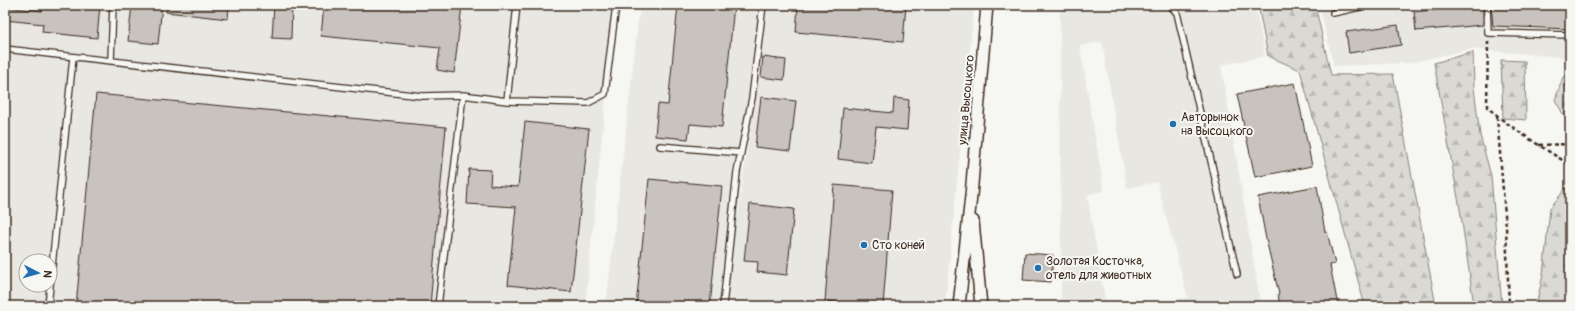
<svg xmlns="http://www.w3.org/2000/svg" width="1575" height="311" viewBox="0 0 1575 311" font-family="Pangolin,sans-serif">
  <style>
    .built { fill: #e8e7e2; fill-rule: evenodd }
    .forest { fill: url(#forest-firs); stroke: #8a8278 }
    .building { fill: #c8c3be; stroke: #3b2a1e }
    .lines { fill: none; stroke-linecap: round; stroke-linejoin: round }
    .lane-casing { stroke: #3b2a1e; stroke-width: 8 }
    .street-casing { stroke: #3b2a1e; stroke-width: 14 }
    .path { stroke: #3b2a1e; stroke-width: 2.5; stroke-dasharray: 4 3; stroke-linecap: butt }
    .lane { stroke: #f6f6f2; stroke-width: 5.5 }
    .street { stroke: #f6f6f2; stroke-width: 11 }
    .poi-dot { fill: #1f6fb2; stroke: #f6f6f2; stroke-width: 1.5 }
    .labels { text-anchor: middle; stroke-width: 4; stroke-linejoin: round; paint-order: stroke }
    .street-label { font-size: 12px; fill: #3b2a1e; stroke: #f6f6f2 }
    .poi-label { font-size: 12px; fill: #3b2a1e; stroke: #f6f6f2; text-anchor: start }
  </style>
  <defs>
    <pattern id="forest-firs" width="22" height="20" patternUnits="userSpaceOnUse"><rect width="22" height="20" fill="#dad9d3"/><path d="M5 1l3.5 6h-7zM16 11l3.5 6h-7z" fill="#bcbab5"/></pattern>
  </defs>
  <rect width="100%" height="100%" fill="#f6f6f2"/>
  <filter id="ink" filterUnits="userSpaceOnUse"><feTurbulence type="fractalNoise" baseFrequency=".025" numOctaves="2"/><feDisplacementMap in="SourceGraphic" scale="8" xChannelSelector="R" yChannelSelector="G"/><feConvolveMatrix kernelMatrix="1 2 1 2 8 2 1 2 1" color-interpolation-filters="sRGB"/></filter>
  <g filter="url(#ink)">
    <path class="built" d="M5,5H615L585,306H5ZM26,261H50V285H26Z
      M640,5H761L737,221L767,5H974L945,306H606Z
      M1060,5H1255L1265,56L1221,65L1261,306H1112L1188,298L1157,182L1127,188L1102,42L1080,46L1104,191L1087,195L1106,306H1061Z
      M1319,5H1570V58L1471,49L1408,63L1334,66Z"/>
    <path class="forest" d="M1258,5H1315L1331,75L1393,74L1436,306H1365L1300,70L1268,56Z
      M1473,52L1474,88L1480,135L1491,176L1502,306H1474L1461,215L1434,63Z
      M1501,60L1525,61L1526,120L1503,118Z
      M1570,74V126L1555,100L1563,77Z
      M1566,188L1570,189V306H1536L1543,275L1550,208Z"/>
    <path class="building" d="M43,5H100L97,38L42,32L43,24L5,20V7L42,11Z
      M132,5H162L158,44L128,41Z
      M167,5H229L228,19L166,12Z
      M274,5H292L291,39L272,38Z
      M324,5H414L445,8L446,5H462L454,73L437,70L440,48L321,36Z
      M678,5H734L722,127L690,124L688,139L655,136L658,104L668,105Z
      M798,5H906L903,42L796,32Z
      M1480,5H1483V25L1416,31L1414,12Z
      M1491,5H1570V29L1493,26Z
      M1398,25L1401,45L1349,53L1346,32Z
      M763,57L786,60L784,80L761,77Z
      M1295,83L1312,166L1255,177L1237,94Z
      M96,94L446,127L430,306H76Z
      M761,97L796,101L790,151L755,147Z
      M894,98L909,100L907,130L876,127L872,163L838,159L843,108L893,113Z
      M525,122L589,129L571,292L508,285L516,207L467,204L469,169L491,170L490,185L518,187Z
      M649,179L722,186L710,306H636Z
      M834,185L892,190L883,306L825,301Z
      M1317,186L1325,232H1327L1335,264L1330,265L1338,306H1280L1278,294H1279L1266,239L1258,197Z
      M750,204L794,209L787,275L757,272L758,262L744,261Z
      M1025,253L1053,255L1051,282L1023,280Z"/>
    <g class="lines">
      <defs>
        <path id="lane" d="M1170,5L1177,13L1237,274
          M1487,5L1488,33L1570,35
          M1333,13L1369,5
          M5,49L422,96L463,95L507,101L588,103L605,94L616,5
          M111,60L113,5
          M507,101L517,5
          M660,146L741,153
          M48,306L73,57
          M438,306L463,95
          M723,306L737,172L752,98L763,5"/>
        <path id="street" d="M973,221L981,306
          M959,306L971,196L987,5"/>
      </defs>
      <use href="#lane" class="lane-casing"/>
      <use href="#street" class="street-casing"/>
      <path class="path" d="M1488,41L1487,107C1512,129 1542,147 1570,165
        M1497,116L1506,227L1509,306
        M1539,145L1570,144"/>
      <use href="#lane" class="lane"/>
      <use href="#street" class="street"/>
    </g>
  </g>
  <g class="poi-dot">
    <circle cx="1173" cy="124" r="4"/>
    <circle cx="864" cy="245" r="4"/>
    <circle cx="1038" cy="268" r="4"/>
  </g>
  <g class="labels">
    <g class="street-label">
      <text transform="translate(966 100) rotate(-85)" y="4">улица Высоцкого</text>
    </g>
    <g class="poi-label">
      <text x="1181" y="121">Авторынок<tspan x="1181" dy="14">на Высоцкого</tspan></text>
      <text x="872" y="249">Сто коней</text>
      <text x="1046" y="265">Золотая Косточка,<tspan x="1046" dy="14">отель для животных</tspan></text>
    </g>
  </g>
  <rect width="1575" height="311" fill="none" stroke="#f6f6f2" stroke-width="20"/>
  <rect x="10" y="10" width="1555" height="291" fill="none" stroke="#3b2a1e" stroke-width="1.5" filter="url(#ink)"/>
  <g transform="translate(38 273) rotate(96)"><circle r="19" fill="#f6f6f2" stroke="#aba49d"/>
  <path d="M0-3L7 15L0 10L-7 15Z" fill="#1f6fb2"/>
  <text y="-6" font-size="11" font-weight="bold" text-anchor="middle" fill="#3b2a1e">N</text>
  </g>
</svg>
